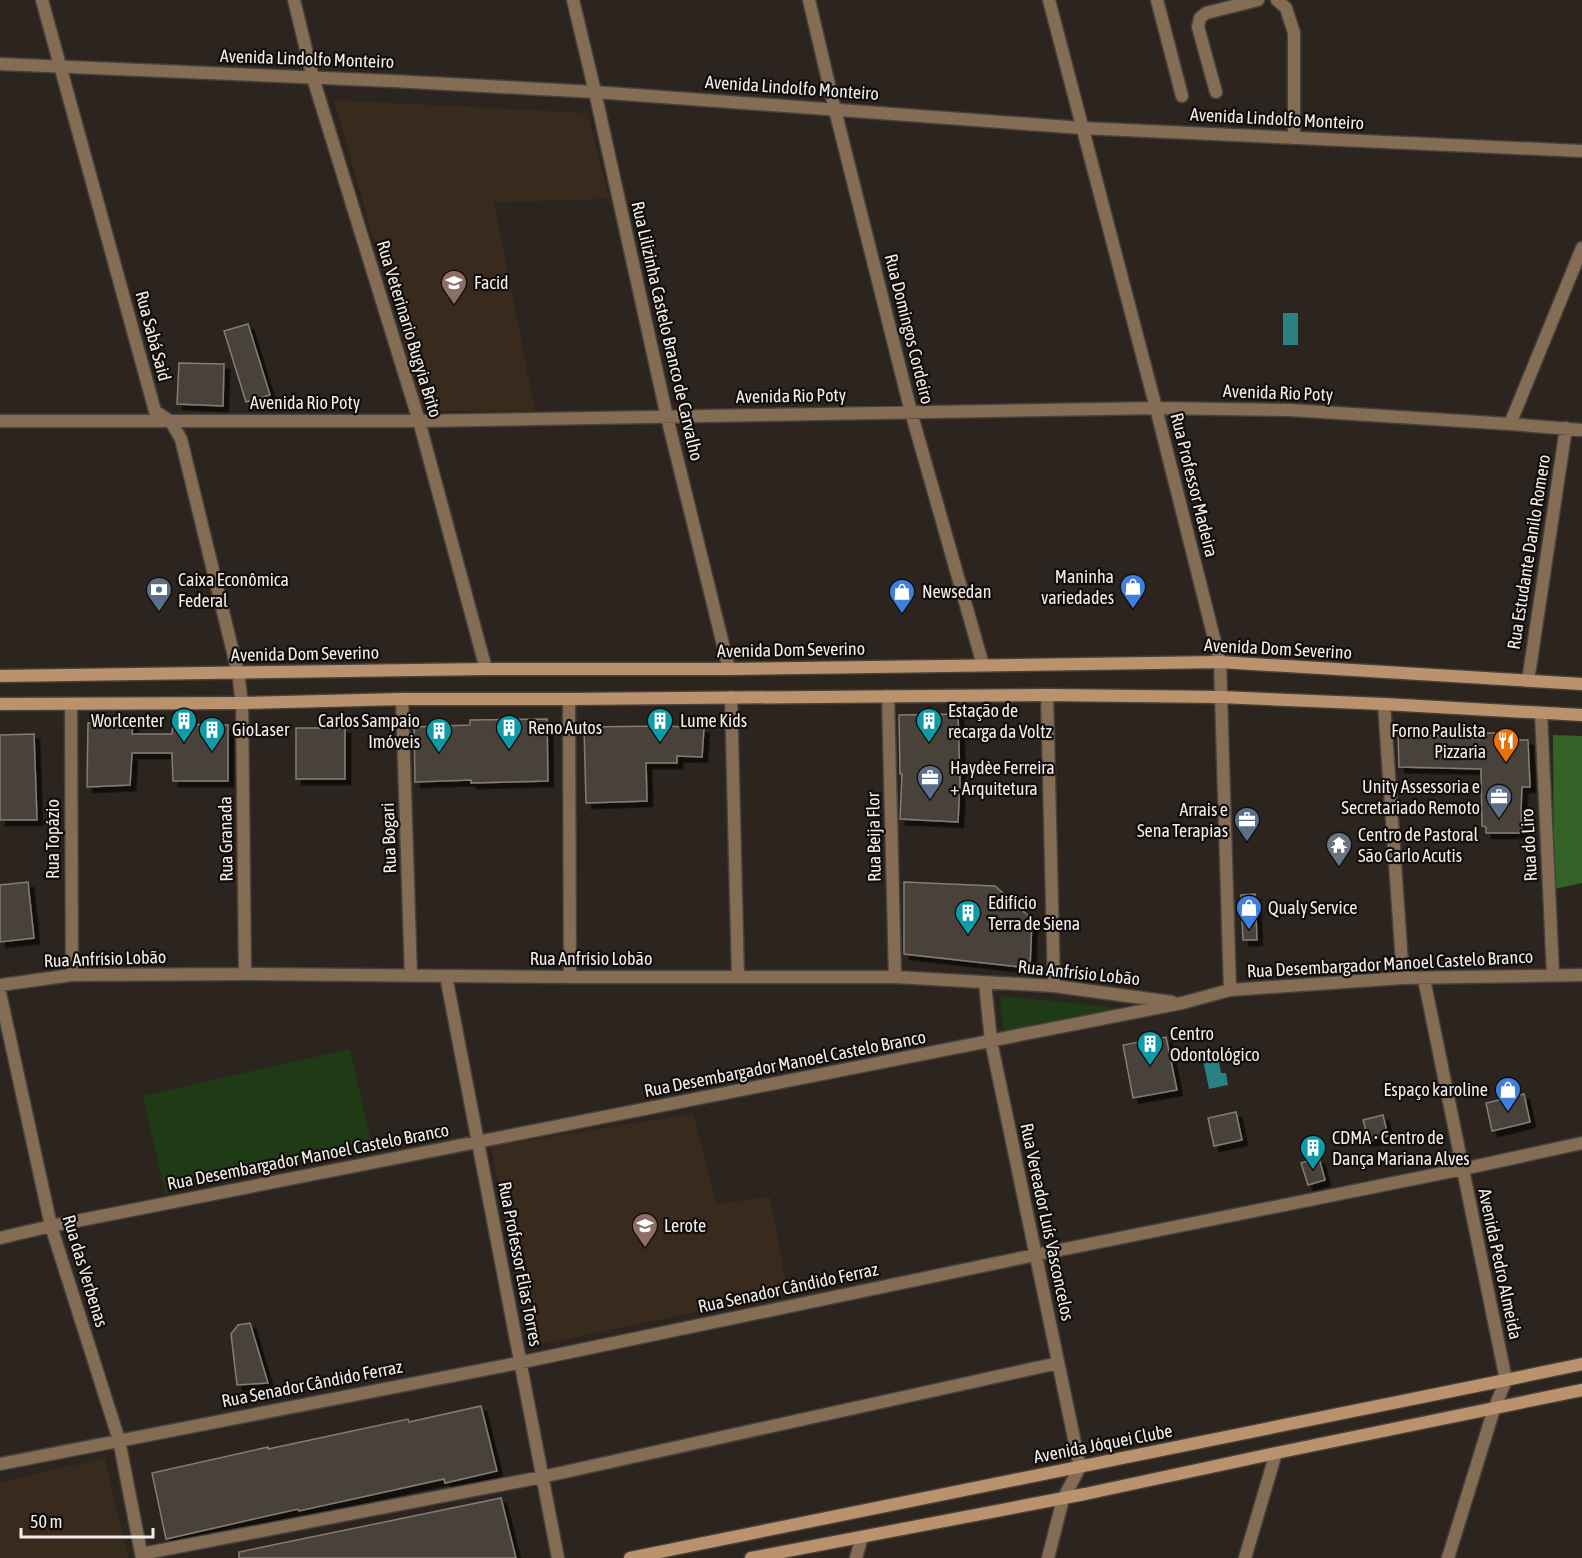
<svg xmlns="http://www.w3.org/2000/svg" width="1582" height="1558" viewBox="0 0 1582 1558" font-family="'Asap Condensed',sans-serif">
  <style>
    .education { fill: #392a1e }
    .green { fill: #1e3b15 }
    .forest { fill: #346328 }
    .water { fill: #288283 }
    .building { fill: #48423a; stroke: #837d73; stroke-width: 1.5; filter: url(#shadow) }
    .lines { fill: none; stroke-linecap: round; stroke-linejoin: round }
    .minor-casing { stroke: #48403b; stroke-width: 15 }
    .tertiary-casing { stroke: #48403b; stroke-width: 15 }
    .secondary-casing { stroke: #48403b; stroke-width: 15 }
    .minor { stroke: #846c55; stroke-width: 12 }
    .tertiary { stroke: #846c55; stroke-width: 12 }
    .secondary { stroke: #ba936e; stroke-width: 12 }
    .labels { text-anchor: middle; stroke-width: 4.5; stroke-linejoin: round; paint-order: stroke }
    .street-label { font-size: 18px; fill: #f2ede9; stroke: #120e0c }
    .poi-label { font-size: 18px; fill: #f2ede9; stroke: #120e0c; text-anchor: start }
  </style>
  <defs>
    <filter id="shadow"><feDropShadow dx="5.5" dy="5.5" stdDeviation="0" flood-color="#0009"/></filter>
  </defs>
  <rect width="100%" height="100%" fill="#2c241f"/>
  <path class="education" d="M334,100L587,113L610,199L494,202L535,411H423Z
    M693,1114L716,1204L770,1197L788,1293L528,1347L491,1146Z
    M105,1458L128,1558H0V1482Z"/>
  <path class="green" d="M1000,996L1120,1008L1003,1031Z
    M350,1049L372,1146L165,1193L143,1096Z"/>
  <path class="forest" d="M1553,735L1582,736V883L1554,889Z"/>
  <path class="water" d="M1283,313H1298V345H1283Z
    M1218,1056L1221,1073H1226L1228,1085L1209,1089L1203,1060Z"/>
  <path class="building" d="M248,324L270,395L246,402L224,331Z
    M179,363L224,364L223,406L177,404Z
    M958,714L960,783L958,822L900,819L902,774H900L899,715Z
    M547,719L548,781L471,783V780L415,782L414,727L470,725V720Z
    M88,723H133L132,734H172L173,724L228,725V781H173L172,753H132L130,785L87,787Z
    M666,726L704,728L702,757L677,756V763H646L647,801L586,803L584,727Z
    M296,728H345V779H296Z
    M1398,733L1480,739V733H1500V740H1528L1530,787H1522L1521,809L1522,833H1486V827L1482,826L1481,769L1399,767Z
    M34,734L37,820H0V735Z
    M28,882L34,938L0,942V885Z
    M904,882L995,886L1032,919L1030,968L904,954Z
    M1255,894L1257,940H1243L1241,895Z
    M1166,1037L1177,1090L1133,1098L1123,1045Z
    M1524,1094L1530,1122L1492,1131L1486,1103Z
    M1236,1112L1242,1140L1214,1146L1208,1118Z
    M1383,1115L1388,1136L1369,1141L1363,1120Z
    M1319,1158L1325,1180L1308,1185L1301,1163Z
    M250,1323L268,1383L237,1385L231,1334L238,1325Z
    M481,1406L497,1471L445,1483L444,1479L299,1511L298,1509L166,1539L152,1473L268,1447V1449L408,1419L409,1422Z
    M501,1498L516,1558H239V1552Z"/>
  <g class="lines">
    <defs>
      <path id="minor" d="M42,0L155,411L171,422L181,439L238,673L242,703L245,974
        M294,0L313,78L419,421L486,669
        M573,0L595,92L667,417L729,669
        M809,0L835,110L911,412L983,665
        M1049,0L1156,408L1220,662L1230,990
        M1157,0L1182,96
        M1277,0L1286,8L1294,33V138
        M1216,92L1198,27L1200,18L1206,13L1258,0
        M0,421H419L1156,408L1290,410L1510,424L1582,430
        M1510,424L1582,248
        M1528,681L1566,428
        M1047,695L1054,986
        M888,696L895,977
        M731,697L738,977
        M402,699L411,976
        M569,699L570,977
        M71,704L72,975
        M1384,704L1403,978
        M1541,713L1553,975
        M446,976L558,1558
        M1424,979L1506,1380L1494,1409L1448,1558
        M985,983L991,1041L1080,1467L1063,1499L1048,1558
        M0,985L72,975L245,974L570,977H895L1054,986L1172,1002
        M0,993L51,1226L119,1440L142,1558
        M0,1238L51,1226L1182,1003L1230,990L1403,978L1582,975
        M0,1464L513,1364L1035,1255L1463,1169L1582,1143
        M141,1554L542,1477L1058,1363
        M856,1558L862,1537
        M1245,1558L1276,1453"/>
      <path id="tertiary" d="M0,64L393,81L595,92L1082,128L1582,151"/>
      <path id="secondary" d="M0,676L486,669H729L1220,662L1582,684
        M0,704L242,703L402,699H569L1047,695L1220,697L1384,704L1582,715
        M630,1558L1506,1380L1582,1364
        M751,1558L1085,1494L1276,1453L1582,1390"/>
    </defs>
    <use href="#minor" class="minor-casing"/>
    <use href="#tertiary" class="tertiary-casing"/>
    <use href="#secondary" class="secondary-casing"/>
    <use href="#minor" class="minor"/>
    <use href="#tertiary" class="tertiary"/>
    <use href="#secondary" class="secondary"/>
  </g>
  <defs>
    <symbol id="university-pin" viewBox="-11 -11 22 30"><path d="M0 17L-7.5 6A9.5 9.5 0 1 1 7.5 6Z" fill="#8d6e63" stroke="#120e0c"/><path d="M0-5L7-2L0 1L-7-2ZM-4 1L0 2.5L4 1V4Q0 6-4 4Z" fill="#fff"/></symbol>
    <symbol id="shop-pin" viewBox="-11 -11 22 30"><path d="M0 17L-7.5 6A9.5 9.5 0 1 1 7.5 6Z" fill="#3f7fe0" stroke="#120e0c"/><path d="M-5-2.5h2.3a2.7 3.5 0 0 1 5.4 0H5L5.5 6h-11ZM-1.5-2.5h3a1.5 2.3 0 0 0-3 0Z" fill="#fff"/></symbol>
    <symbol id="bank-pin" viewBox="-11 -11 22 30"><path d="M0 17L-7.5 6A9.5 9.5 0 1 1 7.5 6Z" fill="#5c6f8a" stroke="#120e0c"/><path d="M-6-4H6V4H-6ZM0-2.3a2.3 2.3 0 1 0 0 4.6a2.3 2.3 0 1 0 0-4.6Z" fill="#fff"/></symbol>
    <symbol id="building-pin" viewBox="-11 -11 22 30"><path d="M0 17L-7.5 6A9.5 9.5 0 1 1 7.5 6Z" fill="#0f9aa8" stroke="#120e0c"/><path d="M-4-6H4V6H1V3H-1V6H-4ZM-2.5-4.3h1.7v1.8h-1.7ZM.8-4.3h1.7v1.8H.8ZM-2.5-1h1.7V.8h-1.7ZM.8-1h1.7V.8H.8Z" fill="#fff"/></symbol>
    <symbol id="restaurant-pin" viewBox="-11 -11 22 30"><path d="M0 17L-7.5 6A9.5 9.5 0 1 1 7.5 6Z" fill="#e8710a" stroke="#120e0c"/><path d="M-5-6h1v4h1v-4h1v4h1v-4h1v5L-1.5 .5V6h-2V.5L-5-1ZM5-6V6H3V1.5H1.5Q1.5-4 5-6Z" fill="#fff"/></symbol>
    <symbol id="office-pin" viewBox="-11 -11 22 30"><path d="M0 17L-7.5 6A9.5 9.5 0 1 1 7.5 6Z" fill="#5c6f8a" stroke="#120e0c"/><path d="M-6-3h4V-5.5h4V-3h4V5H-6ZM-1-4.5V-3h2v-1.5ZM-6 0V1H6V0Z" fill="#fff"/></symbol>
    <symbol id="temple-pin" viewBox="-11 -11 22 30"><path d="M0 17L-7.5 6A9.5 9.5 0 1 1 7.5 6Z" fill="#6b7280" stroke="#120e0c"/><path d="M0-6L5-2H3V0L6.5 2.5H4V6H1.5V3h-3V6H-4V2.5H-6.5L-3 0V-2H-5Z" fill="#fff"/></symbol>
    <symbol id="school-pin" viewBox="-11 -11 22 30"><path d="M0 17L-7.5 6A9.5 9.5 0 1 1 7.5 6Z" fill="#8d6e63" stroke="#120e0c"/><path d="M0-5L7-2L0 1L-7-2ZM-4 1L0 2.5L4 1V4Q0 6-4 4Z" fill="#fff"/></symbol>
  </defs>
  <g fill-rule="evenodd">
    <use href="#university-pin" x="439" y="268" width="30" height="40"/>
    <use href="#shop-pin" x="1118" y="572" width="30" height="40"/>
    <use href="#bank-pin" x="144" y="575" width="30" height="40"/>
    <use href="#shop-pin" x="887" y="577" width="30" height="40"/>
    <use href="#building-pin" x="169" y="706" width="30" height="40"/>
    <use href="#building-pin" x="645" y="706" width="30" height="40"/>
    <use href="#building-pin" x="914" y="706" width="30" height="40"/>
    <use href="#building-pin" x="494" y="713" width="30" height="40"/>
    <use href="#building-pin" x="197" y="715" width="30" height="40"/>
    <use href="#building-pin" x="424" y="716" width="30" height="40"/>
    <use href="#restaurant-pin" x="1491" y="726" width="30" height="40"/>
    <use href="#office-pin" x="915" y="763" width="30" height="40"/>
    <use href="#office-pin" x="1484" y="782" width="30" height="40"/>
    <use href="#office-pin" x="1232" y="805" width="30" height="40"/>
    <use href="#temple-pin" x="1324" y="830" width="30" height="40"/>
    <use href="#shop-pin" x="1234" y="893" width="30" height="40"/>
    <use href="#building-pin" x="953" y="898" width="30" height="40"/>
    <use href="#building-pin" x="1135" y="1029" width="30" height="40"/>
    <use href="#shop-pin" x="1493" y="1075" width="30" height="40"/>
    <use href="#building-pin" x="1298" y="1133" width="30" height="40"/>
    <use href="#school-pin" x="630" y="1211" width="30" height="40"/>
  </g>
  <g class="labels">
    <g class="street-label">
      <text transform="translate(307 59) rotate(2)" y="6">Avenida Lindolfo Monteiro</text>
      <text transform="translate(792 88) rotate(4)" y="6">Avenida Lindolfo Monteiro</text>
      <text transform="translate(1277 119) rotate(3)" y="6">Avenida Lindolfo Monteiro</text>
      <text transform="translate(409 329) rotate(73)" y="6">Rua Veterinario Bugyia Brito</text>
      <text transform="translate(909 329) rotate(76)" y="6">Rua Domingos Cordeiro</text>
      <text transform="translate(667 331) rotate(77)" y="6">Rua Lilizinha Castelo Branco de Carvalho</text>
      <text transform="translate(153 336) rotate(75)" y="6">Rua Sabá Said</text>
      <text transform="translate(1278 393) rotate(2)" y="6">Avenida Rio Poty</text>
      <text transform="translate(791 396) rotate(-1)" y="6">Avenida Rio Poty</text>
      <text x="305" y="409">Avenida Rio Poty</text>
      <text transform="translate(1194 485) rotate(76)" y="6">Rua Professor Madeira</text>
      <text transform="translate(1529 552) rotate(-81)" y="6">Rua Estudante Danilo Romero</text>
      <text transform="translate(1278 649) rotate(3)" y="6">Avenida Dom Severino</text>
      <text transform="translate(791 650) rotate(-1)" y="6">Avenida Dom Severino</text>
      <text transform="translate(305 654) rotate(-1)" y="6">Avenida Dom Severino</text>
      <text transform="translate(874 837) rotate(-91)" y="6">Rua Beija Flor</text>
      <text transform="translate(389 838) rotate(-92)" y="6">Rua Bogari</text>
      <text transform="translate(53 839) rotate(-90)" y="6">Rua Topázio</text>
      <text transform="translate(226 839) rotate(-91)" y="6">Rua Granada</text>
      <text transform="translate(1529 845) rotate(-93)" y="6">Rua do Liro</text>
      <text transform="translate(105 959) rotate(-2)" y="6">Rua Anfrísio Lobão</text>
      <text x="591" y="965">Rua Anfrísio Lobão</text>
      <text transform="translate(1390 964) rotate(-3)" y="6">Rua Desembargador Manoel Castelo Branco</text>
      <text transform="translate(1079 973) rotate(6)" y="6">Rua Anfrísio Lobão</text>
      <text transform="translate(785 1064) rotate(-11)" y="6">Rua Desembargador Manoel Castelo Branco</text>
      <text transform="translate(308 1157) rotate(-11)" y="6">Rua Desembargador Manoel Castelo Branco</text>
      <text transform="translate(1047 1222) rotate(78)" y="6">Rua Vereador Luís Vasconcelos</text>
      <text transform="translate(520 1264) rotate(79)" y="6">Rua Professor Elias Torres</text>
      <text transform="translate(1500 1264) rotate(78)" y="6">Avenida Pedro Almeida</text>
      <text transform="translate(85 1271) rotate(73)" y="6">Rua das Verbenas</text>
      <text transform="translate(788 1288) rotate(-12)" y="6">Rua Senador Cândido Ferraz</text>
      <text transform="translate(312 1384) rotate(-11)" y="6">Rua Senador Cândido Ferraz</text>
      <text transform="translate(1103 1444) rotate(-11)" y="6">Avenida Jóquei Clube</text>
    </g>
    <g class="poi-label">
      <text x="474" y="289">Facid</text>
      <text x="1114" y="583" text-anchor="end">Maninha<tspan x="1114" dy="21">variedades</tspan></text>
      <text x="178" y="586">Caixa Econômica<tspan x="178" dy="21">Federal</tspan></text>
      <text x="922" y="598">Newsedan</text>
      <text x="948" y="717">Estação de<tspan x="948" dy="21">recarga da Voltz</tspan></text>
      <text x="164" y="727" text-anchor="end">Worlcenter</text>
      <text x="420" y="727" text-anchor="end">Carlos Sampaio<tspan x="420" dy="21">Imóveis</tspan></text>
      <text x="680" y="727">Lume Kids</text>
      <text x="528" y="734">Reno Autos</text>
      <text x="232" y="736">GioLaser</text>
      <text x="1486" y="737" text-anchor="end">Forno Paulista<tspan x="1486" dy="21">Pizzaria</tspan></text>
      <text x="950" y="774">Haydèe Ferreira<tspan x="950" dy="21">+ Arquitetura</tspan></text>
      <text x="1480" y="793" text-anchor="end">Unity Assessoria e<tspan x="1480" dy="21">Secretariado Remoto</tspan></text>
      <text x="1228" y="816" text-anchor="end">Arrais e<tspan x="1228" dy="21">Sena Terapias</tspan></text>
      <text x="1358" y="841">Centro de Pastoral<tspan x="1358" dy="21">São Carlo Acutis</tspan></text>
      <text x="988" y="909">Edifício<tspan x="988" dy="21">Terra de Siena</tspan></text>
      <text x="1268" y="914">Qualy Service</text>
      <text x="1170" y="1040">Centro<tspan x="1170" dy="21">Odontológico</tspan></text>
      <text x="1488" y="1096" text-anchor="end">Espaço karoline</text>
      <text x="1332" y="1144">CDMA • Centro de<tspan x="1332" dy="21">Dança Mariana Alves</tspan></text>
      <text x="664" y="1232">Lerote</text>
    </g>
  </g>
  <path d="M21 1528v9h132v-9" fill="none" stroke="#f2ede9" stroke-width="3"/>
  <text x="30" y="1528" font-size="18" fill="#f2ede9" stroke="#120e0c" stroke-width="4.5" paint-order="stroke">50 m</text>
</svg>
